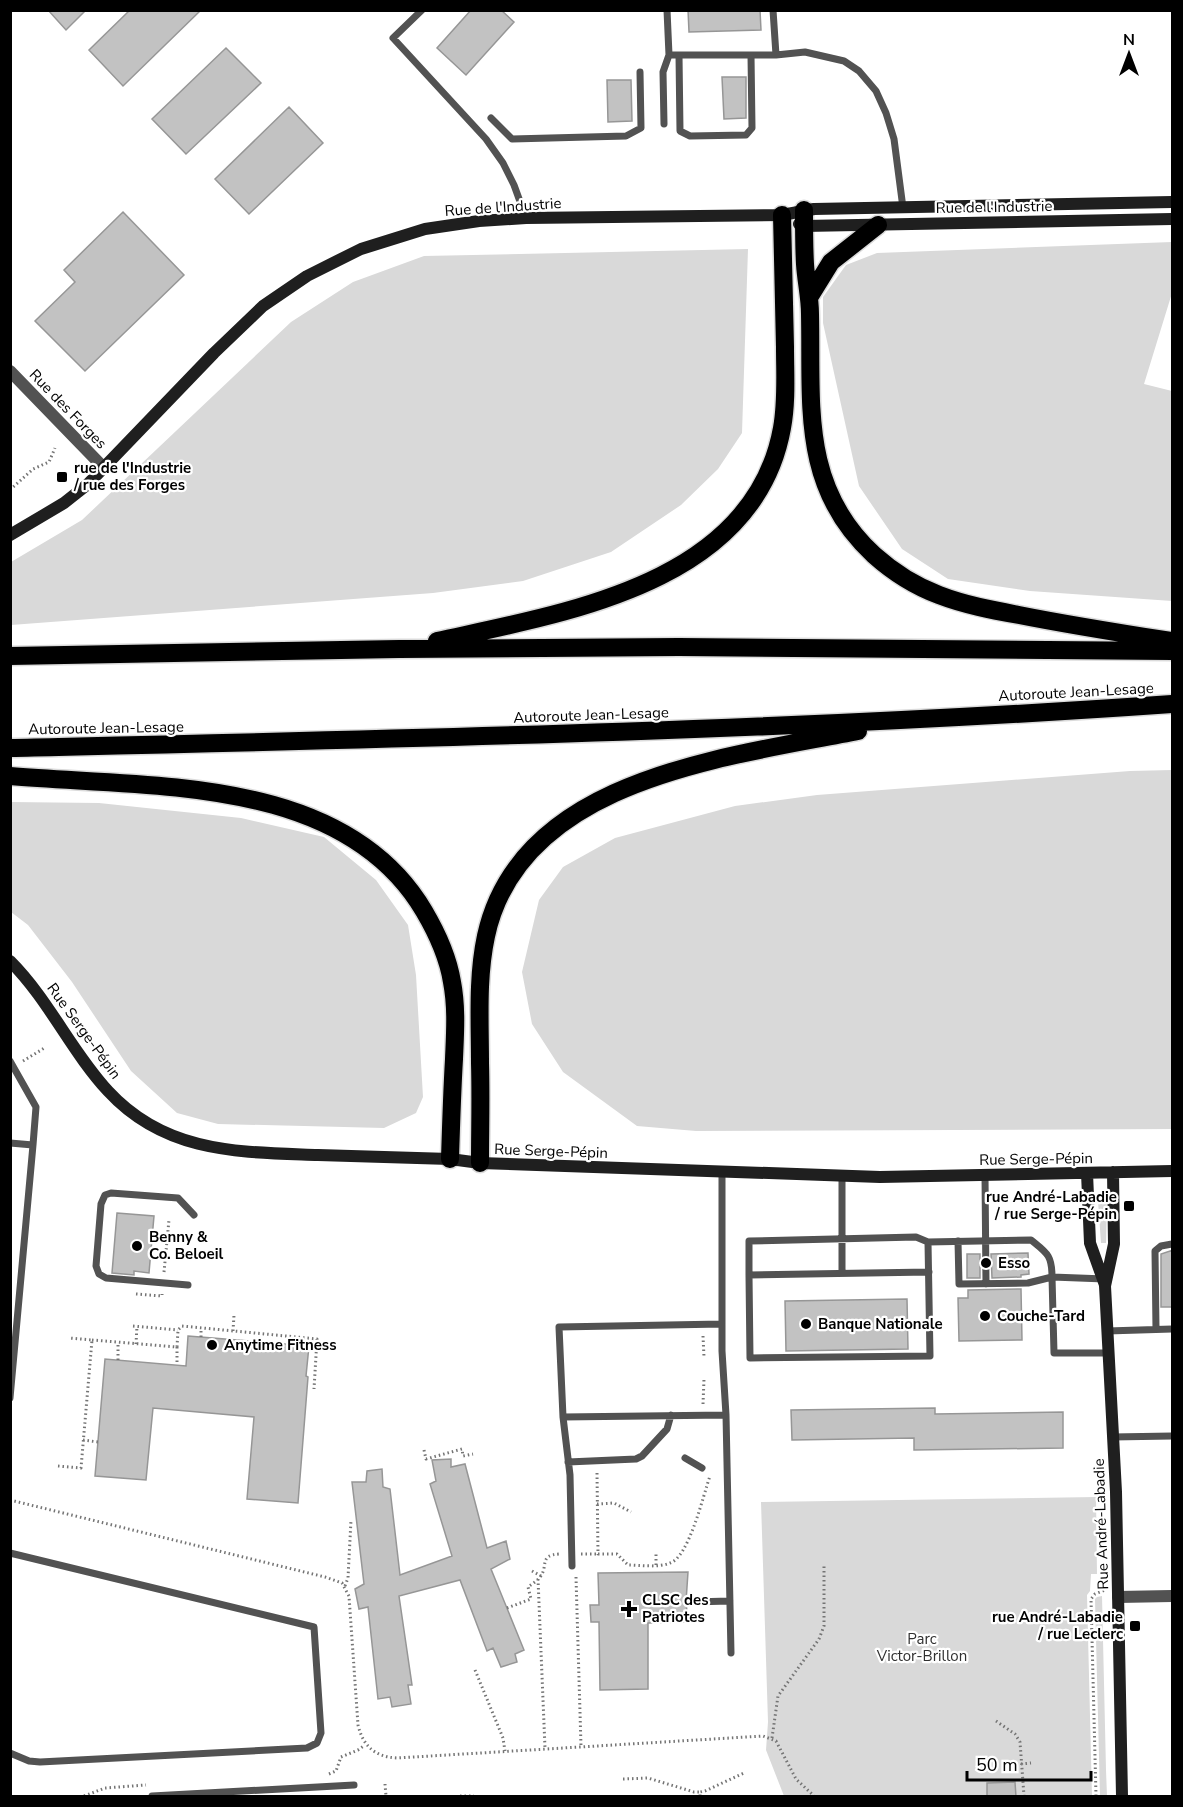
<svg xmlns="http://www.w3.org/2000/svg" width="1183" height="1807" viewBox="0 0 1183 1807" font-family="'Nunito Sans',sans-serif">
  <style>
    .green { fill: #d9d9d9 }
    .building { fill: #c2c2c2; stroke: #969696; stroke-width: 1.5 }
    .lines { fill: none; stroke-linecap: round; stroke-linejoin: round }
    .highway-casing { stroke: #dbdbdb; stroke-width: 21 }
    .path { stroke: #747474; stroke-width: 3; stroke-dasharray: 1.5 3; stroke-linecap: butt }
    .lane { stroke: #525252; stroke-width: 7 }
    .street { stroke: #525252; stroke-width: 12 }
    .secondary { stroke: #1f1f1f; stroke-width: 12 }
    .highway { stroke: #000; stroke-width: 18 }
    .poi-dot { fill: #000; stroke: #fff; stroke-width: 2 }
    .labels { text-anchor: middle; stroke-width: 4.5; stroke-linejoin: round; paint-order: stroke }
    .street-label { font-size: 15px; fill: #000; stroke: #fff }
    .poi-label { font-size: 15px; font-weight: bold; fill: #000; stroke: #fff; text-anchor: start }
    .park-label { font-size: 15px; fill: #303030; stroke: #fff }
  </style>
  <rect width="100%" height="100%" fill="#fff"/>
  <path class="green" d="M1172,242V293L1144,384L1172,391V601L1030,591L948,579L902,549L859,486L823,323V297L846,265L877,253Z
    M748,249L742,433L718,469L681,505L611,552L523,581L433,593L11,625V562L82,520L291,322L353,282L424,256Z
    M1172,770V1129L696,1131L637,1126L563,1072L532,1024L522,972L539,900L563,867L615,838L735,806L817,795L1130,771Z
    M10,802L99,803L241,818L324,837L376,880L408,925L416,975L423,1097L416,1113L384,1128L218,1124L177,1113L131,1071L72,982L28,925L11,912Z
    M1098,1201H1107L1106,1243H1101Z
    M1096,1497L1097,1574H1091L1090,1591L1087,1595L1092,1796H784L766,1750L768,1722L761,1502Z
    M1102,1596L1106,1770L1107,1796H1100L1095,1599L1097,1597Z"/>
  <path class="building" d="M48,10H86L66,30Z
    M130,10H201L123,86L89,50Z
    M471,10H501L514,22L466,75L437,48Z
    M688,10H760L761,30L689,32Z
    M226,48L261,83L186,154L152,119Z
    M722,77H746V118L724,119Z
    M607,80H631L632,121L608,122Z
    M289,107L323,143L249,214L215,179Z
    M123,212L184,275L85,371L35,321L75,282L64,270Z
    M117,1213L154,1216L149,1273L134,1271V1275L112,1273Z
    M1173,1250V1307H1161V1254Z
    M1028,1253L1029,1274L1021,1275V1277L992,1278L991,1254Z
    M967,1254H980V1278H967Z
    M1021,1289L1022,1340L959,1341L958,1298H968V1290Z
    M907,1299L908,1349L786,1351L785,1301Z
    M188,1336L309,1346L306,1376L308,1377L298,1503L247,1499L254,1417L153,1408L146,1480L95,1476L105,1359L186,1366Z
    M935,1408V1414L1063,1412V1448L914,1450V1438L792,1440L791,1410Z
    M451,1459V1467L465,1464L487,1548L506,1541L510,1559L491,1569L524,1650L515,1654L517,1662L501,1667L493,1648L487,1651L460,1580L399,1596L412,1685H408L411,1704L392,1707L390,1697L378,1699L368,1607L359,1609L355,1589L364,1584L352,1482H366L367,1471L382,1469L383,1487L390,1489L400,1575L452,1556L430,1484L436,1481L432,1460Z
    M688,1572L686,1602L688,1622L648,1623V1689L600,1690L599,1622H591L590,1605H599L598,1573Z
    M1015,1782L1016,1797H987V1783Z"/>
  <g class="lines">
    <defs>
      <path id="highway" d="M804,210C804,228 804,246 805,264C806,281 810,297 810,314C812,405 800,487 874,555C893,572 915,586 939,595C965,605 992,610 1019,615C1069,625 1120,633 1171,641
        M810,296L831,262L878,225
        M437,641C564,613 754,584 782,428C787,401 785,374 785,347C784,303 783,259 782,215
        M10,656L399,649L679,647L1172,651
        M10,748C398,739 786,731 1172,704
        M10,776C148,788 343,774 424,911C437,933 448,957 452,982C457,1008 455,1034 454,1059C452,1093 451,1126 450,1159
        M480,1163C480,1130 481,1097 480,1063C480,1021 477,978 486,936C520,778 728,757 858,731"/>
    </defs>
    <use href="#highway" class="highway-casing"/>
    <path class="path" d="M10,490L33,469L49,462L55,448
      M23,1061L46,1047
      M164,1272L169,1220
      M136,1294L162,1296V1294
      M133,1326L178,1330
      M233,1331L234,1315
      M703,1336L704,1357
      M201,1337V1328
      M92,1340L177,1347L178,1330L182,1326L317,1339L314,1389
      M136,1344L137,1326
      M177,1347V1365
      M118,1360V1342
      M703,1404L704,1379
      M83,1440L98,1442
      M424,1450L426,1459L462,1449L463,1456L473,1454
      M58,1466L81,1468L92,1340L69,1338
      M597,1473L598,1554H617L628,1565C641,1565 658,1568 670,1563C689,1557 703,1496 710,1476
      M10,1500L325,1577L342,1583L349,1596L358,1725C363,1746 375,1757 397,1758L763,1736L776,1741L796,1779L814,1796
      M597,1504L614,1503L631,1512
      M581,1554H598
      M656,1565V1552
      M532,1571L541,1576
      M576,1577L581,1746
      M538,1579L545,1748
      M345,1586L348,1578L351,1520
      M507,1608L531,1599L528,1587C532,1584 537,1581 540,1577C549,1566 538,1555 560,1554
      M475,1670L503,1738L505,1751
      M996,1721L1015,1734L1020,1742L1024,1796
      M772,1738L778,1696L819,1639L824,1626V1566
      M1021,1764L1031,1763
      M329,1774L336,1771L341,1757L358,1750L365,1745
      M623,1779L648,1778L694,1792H700
      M385,1784L386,1796
      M84,1796L105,1788L146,1785
      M460,1796H474
      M700,1796V1792L705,1791L744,1773
      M1096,1796L1091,1599L1095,1594L1105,1590"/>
    <path class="lane" d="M422,10L393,38L486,139L503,163L514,185L526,218
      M773,10L776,55
      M669,55H776L805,52L844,61L859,71L876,91L886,113L894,139L903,208
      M679,55L680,131L690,136L746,135L752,128L751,55
      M491,118L512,139L626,136L641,128L640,72
      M664,124L663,72L669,55L667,10
      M10,1061L36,1107L33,1145L10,1143
      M722,1172V1351L726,1415L731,1653
      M985,1175L986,1284
      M842,1176V1273
      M928,1242L930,1356L750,1358L749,1275L929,1272
      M749,1275V1241L916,1237L928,1242L1031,1240C1047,1253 1052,1255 1052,1277L1028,1283L959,1284L958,1241
      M1105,1279L1052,1277L1054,1353H1108
      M188,1285L106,1278L99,1274L96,1266L101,1204L105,1195L111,1193L178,1198L194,1215
      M1156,1329L1155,1251L1161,1246L1172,1244
      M1107,1331L1172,1329
      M10,1398L33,1145
      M563,1417L726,1415
      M1112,1437L1172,1436
      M685,1458L702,1468
      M568,1462L636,1459L642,1456L667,1429L671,1415
      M10,1553L314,1627L321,1733L317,1743L307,1748L40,1762L29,1761L10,1753
      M572,1566L570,1475L563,1417L559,1327L722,1324
      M692,1602L730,1601
      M152,1796L354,1785"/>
    <path class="street" d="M10,371L104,468
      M1118,1597L1172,1596"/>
    <path class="secondary" d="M799,224L804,226L1172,219
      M10,535L64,503L88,484L214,353L263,306L307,276L361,249L425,229L479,221L526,218L782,215L814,209L1172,202
      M10,961C49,1000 71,1051 108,1091C166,1154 240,1152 318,1155C362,1156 406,1158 450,1159L480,1163L880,1177L1172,1171
      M1113,1172L1114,1244L1105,1286L1116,1492L1122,1796
      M1087,1173L1090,1243L1105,1285"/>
    <use href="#highway" class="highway"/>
  </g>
  <g class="poi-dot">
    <rect x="56" y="471" width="12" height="12" rx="3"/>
    <rect x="1123" y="1200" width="12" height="12" rx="3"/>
    <circle cx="137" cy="1246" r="6"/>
    <circle cx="986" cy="1263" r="6"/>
    <circle cx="985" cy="1316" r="6"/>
    <circle cx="806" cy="1324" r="6"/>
    <circle cx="212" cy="1345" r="6"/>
    <path d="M626 1600h6v6h6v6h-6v6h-6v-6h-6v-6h6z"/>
    <rect x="1129" y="1620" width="12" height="12" rx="3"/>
  </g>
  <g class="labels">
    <g class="street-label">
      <text transform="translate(503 207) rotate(-4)" y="5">Rue de l'Industrie</text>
      <text transform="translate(994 207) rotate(-1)" y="5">Rue de l'Industrie</text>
      <text transform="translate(68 409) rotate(46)" y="5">Rue des Forges</text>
      <text transform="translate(1076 692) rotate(-3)" y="5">Autoroute Jean-Lesage</text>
      <text transform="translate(591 715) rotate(-2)" y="5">Autoroute Jean-Lesage</text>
      <text transform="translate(106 728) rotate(-1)" y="5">Autoroute Jean-Lesage</text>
      <text transform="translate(84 1031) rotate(54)" y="5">Rue Serge-Pépin</text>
      <text transform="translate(551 1151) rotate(2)" y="5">Rue Serge-Pépin</text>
      <text transform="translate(1036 1159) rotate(-1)" y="5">Rue Serge-Pépin</text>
      <text transform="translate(1101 1524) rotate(-92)" y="5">Rue André-Labadie</text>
    </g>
    <g class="poi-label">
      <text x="74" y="473">rue de l'Industrie<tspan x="74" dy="17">/ rue des Forges</tspan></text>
      <text x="1117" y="1202" text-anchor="end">rue André-Labadie<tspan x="1117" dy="17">/ rue Serge-Pépin</tspan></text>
      <text x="149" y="1242">Benny &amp;<tspan x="149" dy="17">Co. Beloeil</tspan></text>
      <text x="998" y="1268">Esso</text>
      <text x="997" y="1321">Couche-Tard</text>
      <text x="818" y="1329">Banque Nationale</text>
      <text x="224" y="1350">Anytime Fitness</text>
      <text x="642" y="1605">CLSC des<tspan x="642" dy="17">Patriotes</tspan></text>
      <text x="1123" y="1622" text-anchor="end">rue André-Labadie<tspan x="1123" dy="17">/ rue Leclerc</tspan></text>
    </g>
    <g class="park-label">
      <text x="922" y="1644">Parc<tspan x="922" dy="17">Victor-Brillon</tspan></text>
    </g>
  </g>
  <rect width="1183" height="1807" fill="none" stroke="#000000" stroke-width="24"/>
  <g transform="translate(1129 54)" stroke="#ffffff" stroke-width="4.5" paint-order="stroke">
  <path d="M0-4.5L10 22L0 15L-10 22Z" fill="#000000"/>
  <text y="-9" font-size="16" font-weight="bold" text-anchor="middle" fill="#000000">N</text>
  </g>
  <path d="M967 1771v9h124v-9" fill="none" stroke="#000000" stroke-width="3"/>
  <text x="976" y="1771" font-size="18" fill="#000000" stroke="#ffffff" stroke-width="4.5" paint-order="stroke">50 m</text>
</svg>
